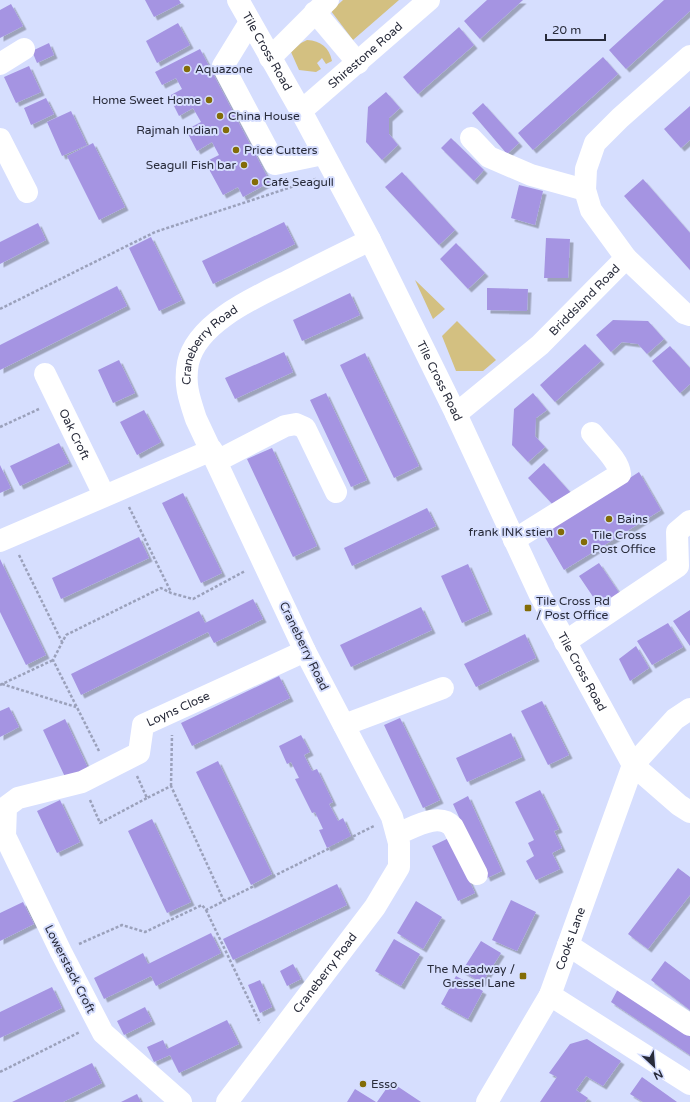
<svg xmlns="http://www.w3.org/2000/svg" width="690" height="1102" viewBox="0 0 690 1102" font-family="'Varela Round',sans-serif">
  <style>
    .green { fill: #d3c081 }
    .building { fill: #a594e2; filter: url(#shadow) }
    .lines { fill: none; stroke-linecap: round; stroke-linejoin: round }
    .path { stroke: #9ba1bb; stroke-width: 2.5; stroke-dasharray: 3 2; stroke-linecap: butt }
    .minor { stroke: #fff; stroke-width: 22 }
    .poi-dot { fill: #836c07; stroke: #d6defe; stroke-width: 1.5 }
    .labels { text-anchor: middle; stroke-width: 4; stroke-linejoin: round; paint-order: stroke }
    .street-label { font-size: 12px; fill: #282b3a; stroke: #d6defe }
    .poi-label { font-size: 12px; fill: #282b3a; stroke: #d6defe; text-anchor: start }
  </style>
  <defs>
    <filter id="shadow"><feDropShadow dx="3.5" dy="3.5" stdDeviation="0" flood-color="#0004"/></filter>
  </defs>
  <rect width="100%" height="100%" fill="#d6defe"/>
  <path class="green" d="M343,0H399L353,40L331,11Z
    M307,40C321,41 329,47 332,61L326,64L322,58L317,63L321,69L316,72L299,70L291,52L301,43Z
    M415,280L445,309L433,319Z
    M457,321L496,360L483,371H456L442,336Z"/>
  <path class="building" d="M145,0H179L181,3L154,17Z
    M487,0H523L480,39L464,21Z
    M664,0H690V11L626,69L609,50Z
    M11,4L23,26L0,38V10Z
    M178,23L190,45L157,63L146,41Z
    M459,27L474,45L418,94L403,77Z
    M49,43L54,55L37,63L32,51Z
    M200,49L270,182L243,197L238,187L223,195L205,162L219,155L212,142L197,151L186,130L201,122L193,108L179,116L169,96L182,89L176,78L162,85L155,72Z
    M603,57L618,74L533,150L518,133Z
    M29,66L41,92L16,103L4,77Z
    M386,92L400,108L389,118V134L398,145L382,160L366,142L368,107Z
    M46,98L54,114L31,125L24,108Z
    M483,103L519,143L507,154L472,113Z
    M690,106V140L681,148L664,129Z
    M71,111L87,145L62,156L47,122Z
    M451,138L484,170L474,181L441,148Z
    M93,143L125,207L99,220L67,156Z
    M402,172L455,230L439,245L385,187Z
    M643,179L690,233V270L624,196Z
    M519,185L543,191L535,225L511,218Z
    M284,222L295,244L213,284L202,261Z
    M38,223L46,240L0,264V242Z
    M151,237L182,300L159,311L129,248Z
    M546,238L570,239L568,278H544Z
    M456,243L485,273L468,289L440,259Z
    M117,286L127,306L0,370V345Z
    M487,288L528,289L527,311L487,310Z
    M350,293L360,315L302,341L293,320Z
    M613,320L648,321L664,339L647,354L638,344L622,342L611,352L596,335Z
    M585,344L601,361L555,402L540,385Z
    M670,346L690,368V384L680,393L652,361Z
    M284,352L293,372L235,399L225,378Z
    M365,353L419,466L394,478L340,365Z
    M119,360L135,393L113,403L98,370Z
    M326,393L367,480L351,487L310,400Z
    M533,393L547,410L536,418L535,436L545,447L528,462L512,445L514,409Z
    M144,410L161,442L137,455L120,422Z
    M59,443L69,463L20,486L10,466Z
    M272,448L317,546L293,557L247,459Z
    M544,463L571,493L556,508L528,478Z
    M0,465L11,488L0,493Z
    M639,472L661,510L564,570L543,534Z
    M183,493L222,573L201,583L162,503Z
    M427,508L436,526L352,566L344,548Z
    M139,537L149,558L61,599L52,578Z
    M0,559L46,655L26,665L0,612Z
    M599,563L620,594L600,607L579,576Z
    M468,564L489,611L462,623L441,576Z
    M253,599L263,619L214,643L208,632L81,695L71,674L199,611L205,623Z
    M421,607L432,630L351,667L340,645Z
    M690,610V646L673,621Z
    M668,623L683,647L652,665L637,641Z
    M525,634L536,658L476,687L464,664Z
    M636,646L649,668L630,681L619,659Z
    M279,676L290,698L192,746L181,723Z
    M542,701L569,755L548,765L521,711Z
    M9,707L19,727L0,737V711Z
    M400,718L440,800L423,808L384,725Z
    M65,719L88,768L66,779L43,730Z
    M511,733L522,757L467,782L456,758Z
    M301,735L310,752L304,755L312,771L317,769L333,802L329,804L338,821L343,818L351,836L327,848L319,830L323,829L315,812L312,813L295,779L299,778L291,762L287,764L279,746Z
    M218,761L272,874L251,885L196,772Z
    M540,790L559,829L554,831L562,848L552,853L560,869L536,880L526,861L534,856L528,843L534,840L515,802Z
    M468,796L502,871L487,878L453,804Z
    M60,800L80,842L57,853L37,811Z
    M152,819L191,902L167,913L128,831Z
    M449,838L475,893L458,901L432,846Z
    M678,868L690,877V895L648,949L628,934Z
    M337,884L347,905L233,960L223,939Z
    M511,900L536,912L517,951L492,940Z
    M416,901L442,917L423,949L397,933Z
    M23,902L34,924L0,941V913Z
    M211,933L221,953L156,986L151,976L104,999L94,978L143,953L148,964Z
    M394,939L420,954L401,986L375,971Z
    M481,941L501,953L482,983L462,971Z
    M665,961L690,980V1010L651,980Z
    M293,964L301,979L287,986L280,971Z
    M456,976L483,991L468,1019L441,1004Z
    M260,980L272,1007L260,1013L248,985Z
    M52,987L62,1008L0,1038V1012Z
    M618,989L690,1036V1055L611,1002Z
    M145,1007L152,1021L124,1035L117,1021Z
    M227,1020L239,1044L179,1073L170,1055L154,1062L147,1047L163,1040L167,1049Z
    M587,1039L621,1061L603,1086L586,1076L576,1090L588,1098L585,1102H540L557,1077L549,1073L570,1044Z
    M92,1063L102,1083L63,1102H12Z
    M642,1077L677,1102H643L630,1094Z
    M391,1082L421,1102H377Z
    M355,1089L376,1102H347Z
    M137,1094L141,1102H121Z"/>
  <g class="lines">
    <path class="path" d="M0,309L155,232L316,179
      M0,427L39,409
      M129,507L171,592
      M19,555L62,642
      M2,684L76,707
      M0,685L53,660
      M99,751L53,660L66,635L161,588L171,593L193,599L245,571
      M137,776L147,798L171,786L224,901
      M171,786L172,735
      M90,800L100,823L147,798
      M206,910L260,1023
      M79,944L122,925L145,932L202,905L206,910L374,826
      M0,1072L80,1032"/>
    <g class="minor">
      <path id="s1" d="M238,0L301,111L370,240L456,414L540,595L633,765L679,805L690,812"/>
      <path d="M315,12L358,63"/>
      <path d="M250,22L223,66L275,164L323,154"/>
      <path d="M270,58L328,0"/>
      <path d="M0,64L24,49"/>
      <path id="s2" d="M301,111L429,0"/>
      <path d="M471,138L489,157L531,175L585,190"/>
      <path d="M0,139L27,192"/>
      <path d="M626,258L684,313L690,315"/>
      <path id="s3" d="M45,374L104,495"/>
      <path id="s4" d="M456,414L540,345L626,258L591,210L585,190L586,169L595,143L620,118L690,56"/>
      <path d="M217,461L285,426L296,424L305,428L336,492"/>
      <path d="M514,540L620,474C619,460 600,444 592,433"/>
      <path d="M0,541L212,450"/>
      <path d="M565,642L678,566L677,532L690,521"/>
      <path d="M344,725L443,688"/>
      <path d="M397,834C413,828 439,811 453,827L477,874"/>
      <path d="M568,945L690,1025"/>
      <path d="M550,995L690,1084"/>
      <path id="s5" d="M181,1102L103,1033L61,952L5,836L6,807L18,798L82,782L139,753L143,725L305,651"/>
      <path id="s6" d="M227,1102L375,907L399,867V843L392,817L305,651L196,419C189,398 184,384 188,363C197,321 260,295 294,278C319,265 344,253 370,240"/>
      <path id="s7" d="M487,1102L550,995L633,765L675,719L690,709"/>
    </g>
  </g>
  <g class="poi-dot">
    <circle cx="187" cy="69" r="4"/>
    <circle cx="209" cy="100" r="4"/>
    <circle cx="220" cy="116" r="4"/>
    <circle cx="226" cy="130" r="4"/>
    <circle cx="236" cy="150" r="4"/>
    <circle cx="244" cy="165" r="4"/>
    <circle cx="255" cy="182" r="4"/>
    <circle cx="609" cy="519" r="4"/>
    <circle cx="561" cy="532" r="4"/>
    <circle cx="584" cy="542" r="4"/>
    <rect x="524" y="604" width="8" height="8" rx="2"/>
    <rect x="519" y="972" width="8" height="8" rx="2"/>
    <circle cx="363" cy="1084" r="4"/>
  </g>
  <g class="labels">
    <g class="street-label">
      <text dy="4" stroke="none"><textPath href="#s1" startOffset="59">Tile Cross Road</textPath></text>
      <text dy="4" stroke="none"><textPath href="#s2" startOffset="85">Shirestone Road</textPath></text>
      <text dy="4" stroke="none"><textPath href="#s4" startOffset="172">Briddsland Road</textPath></text>
      <text dy="4" stroke="none"><textPath href="#s6" startOffset="870">Craneberry Road</textPath></text>
      <text dy="4" stroke="none"><textPath href="#s1" startOffset="431">Tile Cross Road</textPath></text>
      <text dy="4" stroke="none"><textPath href="#s3" startOffset="67">Oak Croft</textPath></text>
      <text transform="translate(304 646) rotate(64)" y="4">Craneberry Road</text>
      <text dy="4" stroke="none"><textPath href="#s1" startOffset="755">Tile Cross Road</textPath></text>
      <text dy="4" stroke="none"><textPath href="#s5" startOffset="565">Loyns Close</textPath></text>
      <text dy="4" stroke="none"><textPath href="#s7" startOffset="184">Cooks Lane</textPath></text>
      <text transform="translate(70 969) rotate(63)" y="4">Lowerstack Croft</text>
      <text dy="4" stroke="none"><textPath href="#s6" startOffset="162">Craneberry Road</textPath></text>
    </g>
    <g class="poi-label">
      <text x="195" y="73">Aquazone</text>
      <text x="201" y="104" text-anchor="end">Home Sweet Home</text>
      <text x="228" y="120">China House</text>
      <text x="218" y="134" text-anchor="end">Rajmah Indian</text>
      <text x="244" y="154">Price Cutters</text>
      <text x="236" y="169" text-anchor="end">Seagull Fish bar</text>
      <text x="263" y="186">Café Seagull</text>
      <text x="617" y="523">Bains</text>
      <text x="553" y="536" text-anchor="end">frank INK stien</text>
      <text x="592" y="539">Tile Cross<tspan x="592" dy="14">Post Office</tspan></text>
      <text x="536" y="605">Tile Cross Rd<tspan x="536" dy="14">/ Post Office</tspan></text>
      <text x="515" y="973" text-anchor="end">The Meadway /<tspan x="515" dy="14">Gressel Lane</tspan></text>
      <text x="371" y="1088">Esso</text>
    </g>
  </g>
  <g transform="translate(654 1066) rotate(154)" stroke="#d6defe" stroke-width="3" paint-order="stroke">
  <path d="M0-3L7 15L0 10L-7 15Z" fill="#282b3a"/>
  <text y="-6" font-size="11" font-weight="bold" text-anchor="middle" fill="#282b3a">N</text>
  </g>
  <path d="M546 34v6h59v-6" fill="none" stroke="#282b3a" stroke-width="2"/>
  <text x="552" y="34" font-size="12" fill="#282b3a" stroke="#d6defe" stroke-width="3" paint-order="stroke">20 m</text>
</svg>
